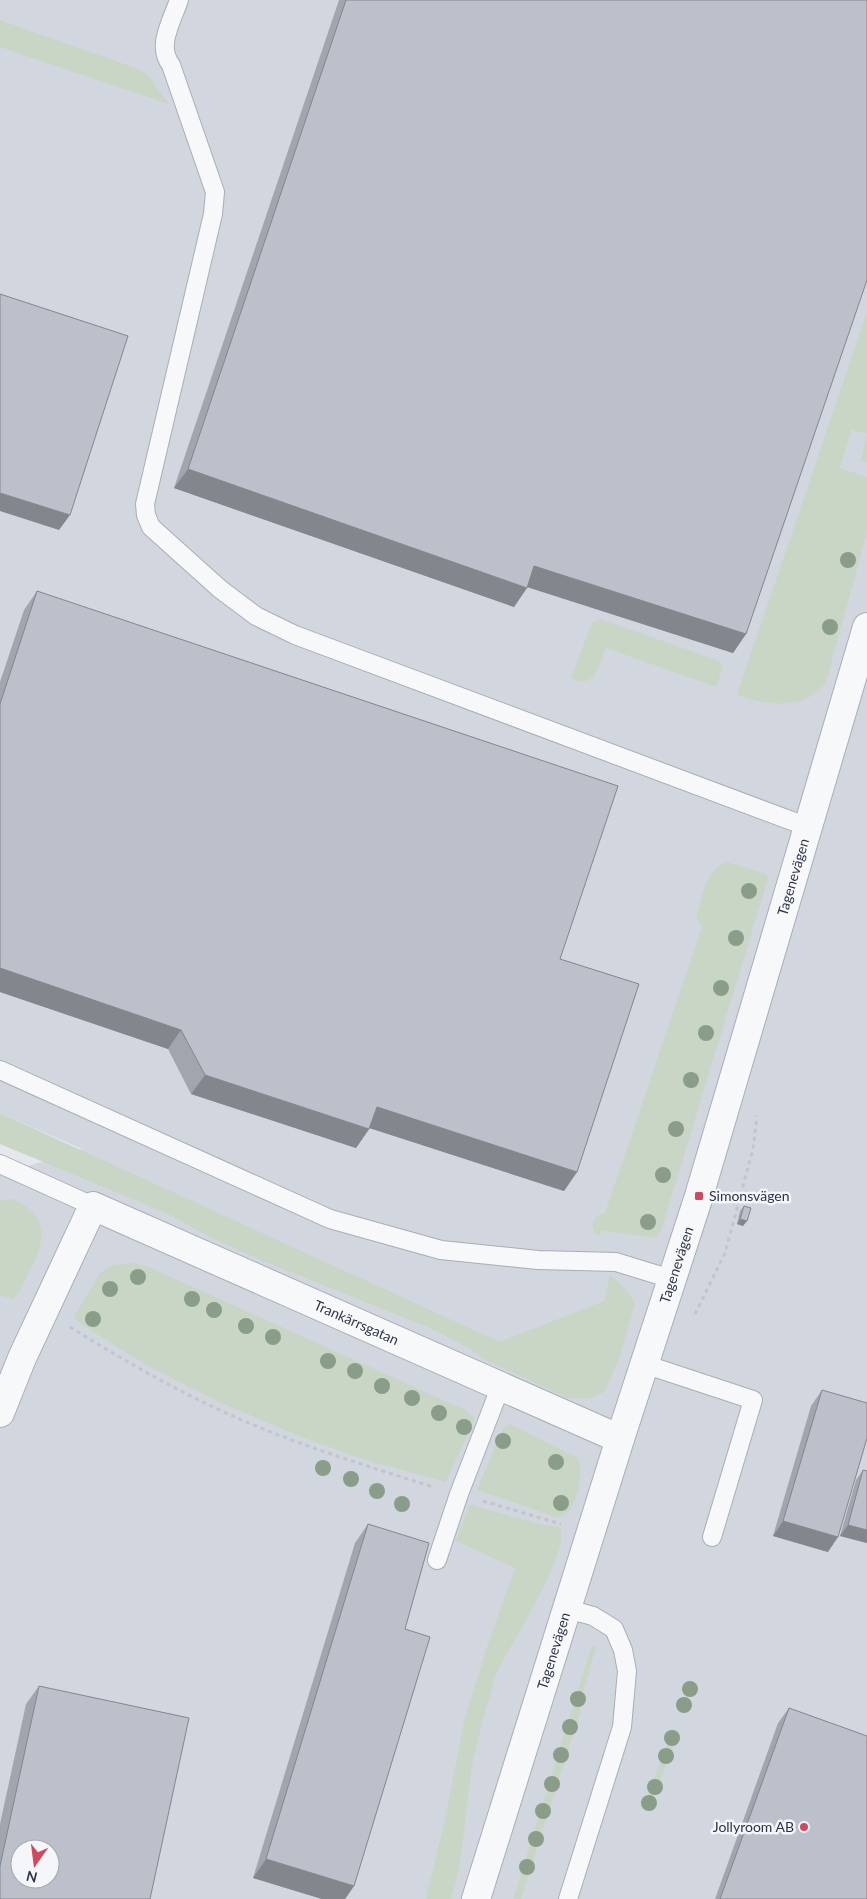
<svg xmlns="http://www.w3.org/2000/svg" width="867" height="1899" viewBox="0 0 867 1899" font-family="Lato,sans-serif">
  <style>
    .built { fill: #d2d6de; fill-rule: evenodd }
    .green { fill: #c9d6c5 }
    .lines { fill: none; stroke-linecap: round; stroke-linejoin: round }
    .service-casing { stroke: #a9aeb7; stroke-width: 20 }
    .minor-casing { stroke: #a9aeb7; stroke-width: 30 }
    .tertiary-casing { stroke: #a9aeb7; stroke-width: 30 }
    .path { stroke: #c2c5cb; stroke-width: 3; stroke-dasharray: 4 4; stroke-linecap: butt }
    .service { stroke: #f7f8fa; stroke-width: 18 }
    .minor { stroke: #f7f8fa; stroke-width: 28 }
    .tertiary { stroke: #f7f8fa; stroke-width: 28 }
    .tree { fill: #899d89 }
    .wall { fill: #a1a5ae }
    .shaded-wall { fill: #83868d }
    .building { fill: #bbc0ca; stroke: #83868d; fill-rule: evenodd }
    .poi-dot { fill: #d1495b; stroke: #f4f6f9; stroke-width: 2 }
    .labels { text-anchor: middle; stroke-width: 5; stroke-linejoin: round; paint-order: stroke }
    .street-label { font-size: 14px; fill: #2b3445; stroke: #f4f6f9 }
    .poi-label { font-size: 14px; fill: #2b3445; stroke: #f4f6f9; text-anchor: start }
  </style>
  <rect width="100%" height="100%" fill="#e4e7ec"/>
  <path class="built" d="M0,0H867V1899H0V1175L82,1149L0,1113ZM20,1849H50V1879H20Z"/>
  <path class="green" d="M0,20L138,69L148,75L169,104L0,47Z
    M867,312V462L861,461L867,434L851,430L840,468L867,477V532L826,682C805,712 766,705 737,695Z
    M600,619L717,660L723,667L716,687L606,648C598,666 596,690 571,678L592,623Z
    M727,862L766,874L768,879L661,1231L655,1238L607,1231H602L599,1236L594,1233L592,1225L597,1216L605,1213L702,927L696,917C703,897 705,870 727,862Z
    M0,1113L500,1342L604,1301L610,1275L624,1287L635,1303L620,1357L604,1392L588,1399L568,1398L487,1361L469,1348L430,1328L263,1261L216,1240L164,1212L0,1144Z
    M12,1199C63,1221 36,1257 19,1293L13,1299L0,1295V1201Z
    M132,1263L149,1267L465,1410L475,1418L446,1482L369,1461L301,1437L217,1401L148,1366L79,1323L74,1317L100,1273L112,1265Z
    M510,1424L578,1458C585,1471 576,1520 556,1517L477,1490L503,1428Z
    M471,1505L540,1524L559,1527C575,1543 511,1645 500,1666C494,1677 492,1690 488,1702C481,1727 474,1754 470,1780C464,1820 464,1859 451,1899H426L444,1824L465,1717L486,1650L515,1568L456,1541L469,1506Z
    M592,1645L596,1647L579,1706L581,1710L521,1899H513Z
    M673,1729L679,1731L651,1804L643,1806Z"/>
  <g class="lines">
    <defs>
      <path id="service" d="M179,0C172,21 156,46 171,65L215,192L213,214L145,504L146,515L151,527L220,589L256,616L295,635L808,827
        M0,1070L330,1219L441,1250L538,1260L616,1262L671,1279
        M0,1164L93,1206
        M644,1364L753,1400L712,1537
        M437,1560L459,1494L500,1388
        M567,1609L593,1616L614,1629L623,1650L627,1671L622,1727L568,1899"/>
      <g id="minor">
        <path id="s1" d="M0,1413L22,1358L93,1206L620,1439"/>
      </g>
      <g id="tertiary">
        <path id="s2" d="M476,1899L620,1439L699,1196L867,627"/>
      </g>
    </defs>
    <use href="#service" class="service-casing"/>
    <use href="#minor" class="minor-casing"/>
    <use href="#tertiary" class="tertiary-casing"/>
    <path class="path" d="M695,1314L725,1253L753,1149L757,1116
      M70,1327C115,1355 161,1382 209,1405C281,1440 358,1463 433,1487
      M483,1501L561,1524"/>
    <use href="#service" class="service"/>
    <use href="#minor" class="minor"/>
    <use href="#tertiary" class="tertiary"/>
  </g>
  <g class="tree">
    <circle cx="848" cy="560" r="8"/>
    <circle cx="830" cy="627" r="8"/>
    <circle cx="749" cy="891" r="8"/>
    <circle cx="736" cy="938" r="8"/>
    <circle cx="721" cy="988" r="8"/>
    <circle cx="706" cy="1033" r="8"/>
    <circle cx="691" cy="1080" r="8"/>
    <circle cx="676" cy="1129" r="8"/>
    <circle cx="663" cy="1175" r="8"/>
    <circle cx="648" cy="1222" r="8"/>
    <circle cx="138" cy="1277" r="8"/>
    <circle cx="110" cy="1289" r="8"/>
    <circle cx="192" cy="1299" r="8"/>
    <circle cx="214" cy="1310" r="8"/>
    <circle cx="93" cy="1319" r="8"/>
    <circle cx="246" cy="1326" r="8"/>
    <circle cx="273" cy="1337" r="8"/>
    <circle cx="328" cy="1361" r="8"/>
    <circle cx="355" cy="1371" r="8"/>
    <circle cx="382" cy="1386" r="8"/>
    <circle cx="412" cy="1398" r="8"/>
    <circle cx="439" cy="1413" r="8"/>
    <circle cx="464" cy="1427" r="8"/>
    <circle cx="503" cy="1441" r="8"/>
    <circle cx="556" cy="1462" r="8"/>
    <circle cx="323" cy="1468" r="8"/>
    <circle cx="351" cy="1479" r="8"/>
    <circle cx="377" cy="1491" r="8"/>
    <circle cx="561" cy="1503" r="8"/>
    <circle cx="402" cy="1504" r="8"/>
    <circle cx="690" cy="1689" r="8"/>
    <circle cx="578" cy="1699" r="8"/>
    <circle cx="684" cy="1705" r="8"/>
    <circle cx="570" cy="1727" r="8"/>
    <circle cx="672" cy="1738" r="8"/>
    <circle cx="561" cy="1755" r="8"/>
    <circle cx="666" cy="1756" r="8"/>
    <circle cx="552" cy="1784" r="8"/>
    <circle cx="655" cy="1787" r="8"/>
    <circle cx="649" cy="1803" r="8"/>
    <circle cx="543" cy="1811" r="8"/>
    <circle cx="536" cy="1839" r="8"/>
    <circle cx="527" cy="1867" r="8"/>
  </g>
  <path class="wall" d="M339,0H867L746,634L733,653L527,587L514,607L174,488Z
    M37,591L560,959L577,1172L564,1191L370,1128L356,1148L191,1094L168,1049L0,992V682L24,610Z
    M744,1206L743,1226L737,1224L740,1211Z
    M822,1390L828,1552L773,1536L811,1406Z
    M863,1470L867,1543L840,1536L856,1480Z
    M368,1524L405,1629L354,1886L345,1899H322L253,1878L355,1543Z
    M39,1686L0,1899V1824L26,1704Z
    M789,1708L867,1899H715L778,1723Z"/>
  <path class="shaded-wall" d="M188,469L527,588L514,607L174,488Z
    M0,493L70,515L59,530L0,511Z
    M534,566L746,634L733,653L521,585Z
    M0,968L181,1030L168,1049L0,992Z
    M205,1075L369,1129L356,1148L191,1094Z
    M377,1107L577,1172L564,1191L363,1126Z
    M740,1219L747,1221L743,1226L737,1224Z
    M783,1521L838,1537L828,1552L773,1536Z
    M848,1525L867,1530V1543L840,1536Z
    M266,1859L354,1886L345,1899H322L253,1878Z"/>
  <path class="building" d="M346,0H867V280L746,634L534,566L527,588L188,469Z
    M0,294L128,336L70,515L0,493Z
    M37,591L618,786L560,959L639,984L577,1172L377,1107L369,1129L205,1075L181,1030L0,968V704Z
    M744,1206L751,1208L747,1221L740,1219Z
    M822,1390L867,1403V1438L838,1537L783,1521Z
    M863,1470L867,1471V1530L848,1525Z
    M368,1524L429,1543L405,1629L430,1637L354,1886L266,1859Z
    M39,1686L189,1718L150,1899H0V1866ZM20,1849H50V1879H20Z
    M789,1708L867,1736V1899H720Z"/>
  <g class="poi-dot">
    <rect x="694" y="1191" width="10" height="10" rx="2.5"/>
    <circle cx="804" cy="1827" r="5"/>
  </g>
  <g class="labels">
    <g class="street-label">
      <text dy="5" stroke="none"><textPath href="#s2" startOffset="1070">Tagenevägen</textPath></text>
      <text dy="5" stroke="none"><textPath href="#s2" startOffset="665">Tagenevägen</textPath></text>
      <text dy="5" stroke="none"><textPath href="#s1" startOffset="515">Trankärrsgatan</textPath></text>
      <text dy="5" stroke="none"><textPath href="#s2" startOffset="260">Tagenevägen</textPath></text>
    </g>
    <g class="poi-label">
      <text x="709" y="1201">Simonsvägen</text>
      <text x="794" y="1832" text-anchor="end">Jollyroom AB</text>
    </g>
  </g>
  <g transform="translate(35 1864) rotate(194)"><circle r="24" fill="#f4f6f9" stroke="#a4a8b1"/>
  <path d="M0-4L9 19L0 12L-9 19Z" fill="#d1495b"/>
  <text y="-8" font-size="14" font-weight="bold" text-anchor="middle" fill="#2b3445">N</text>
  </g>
</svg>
